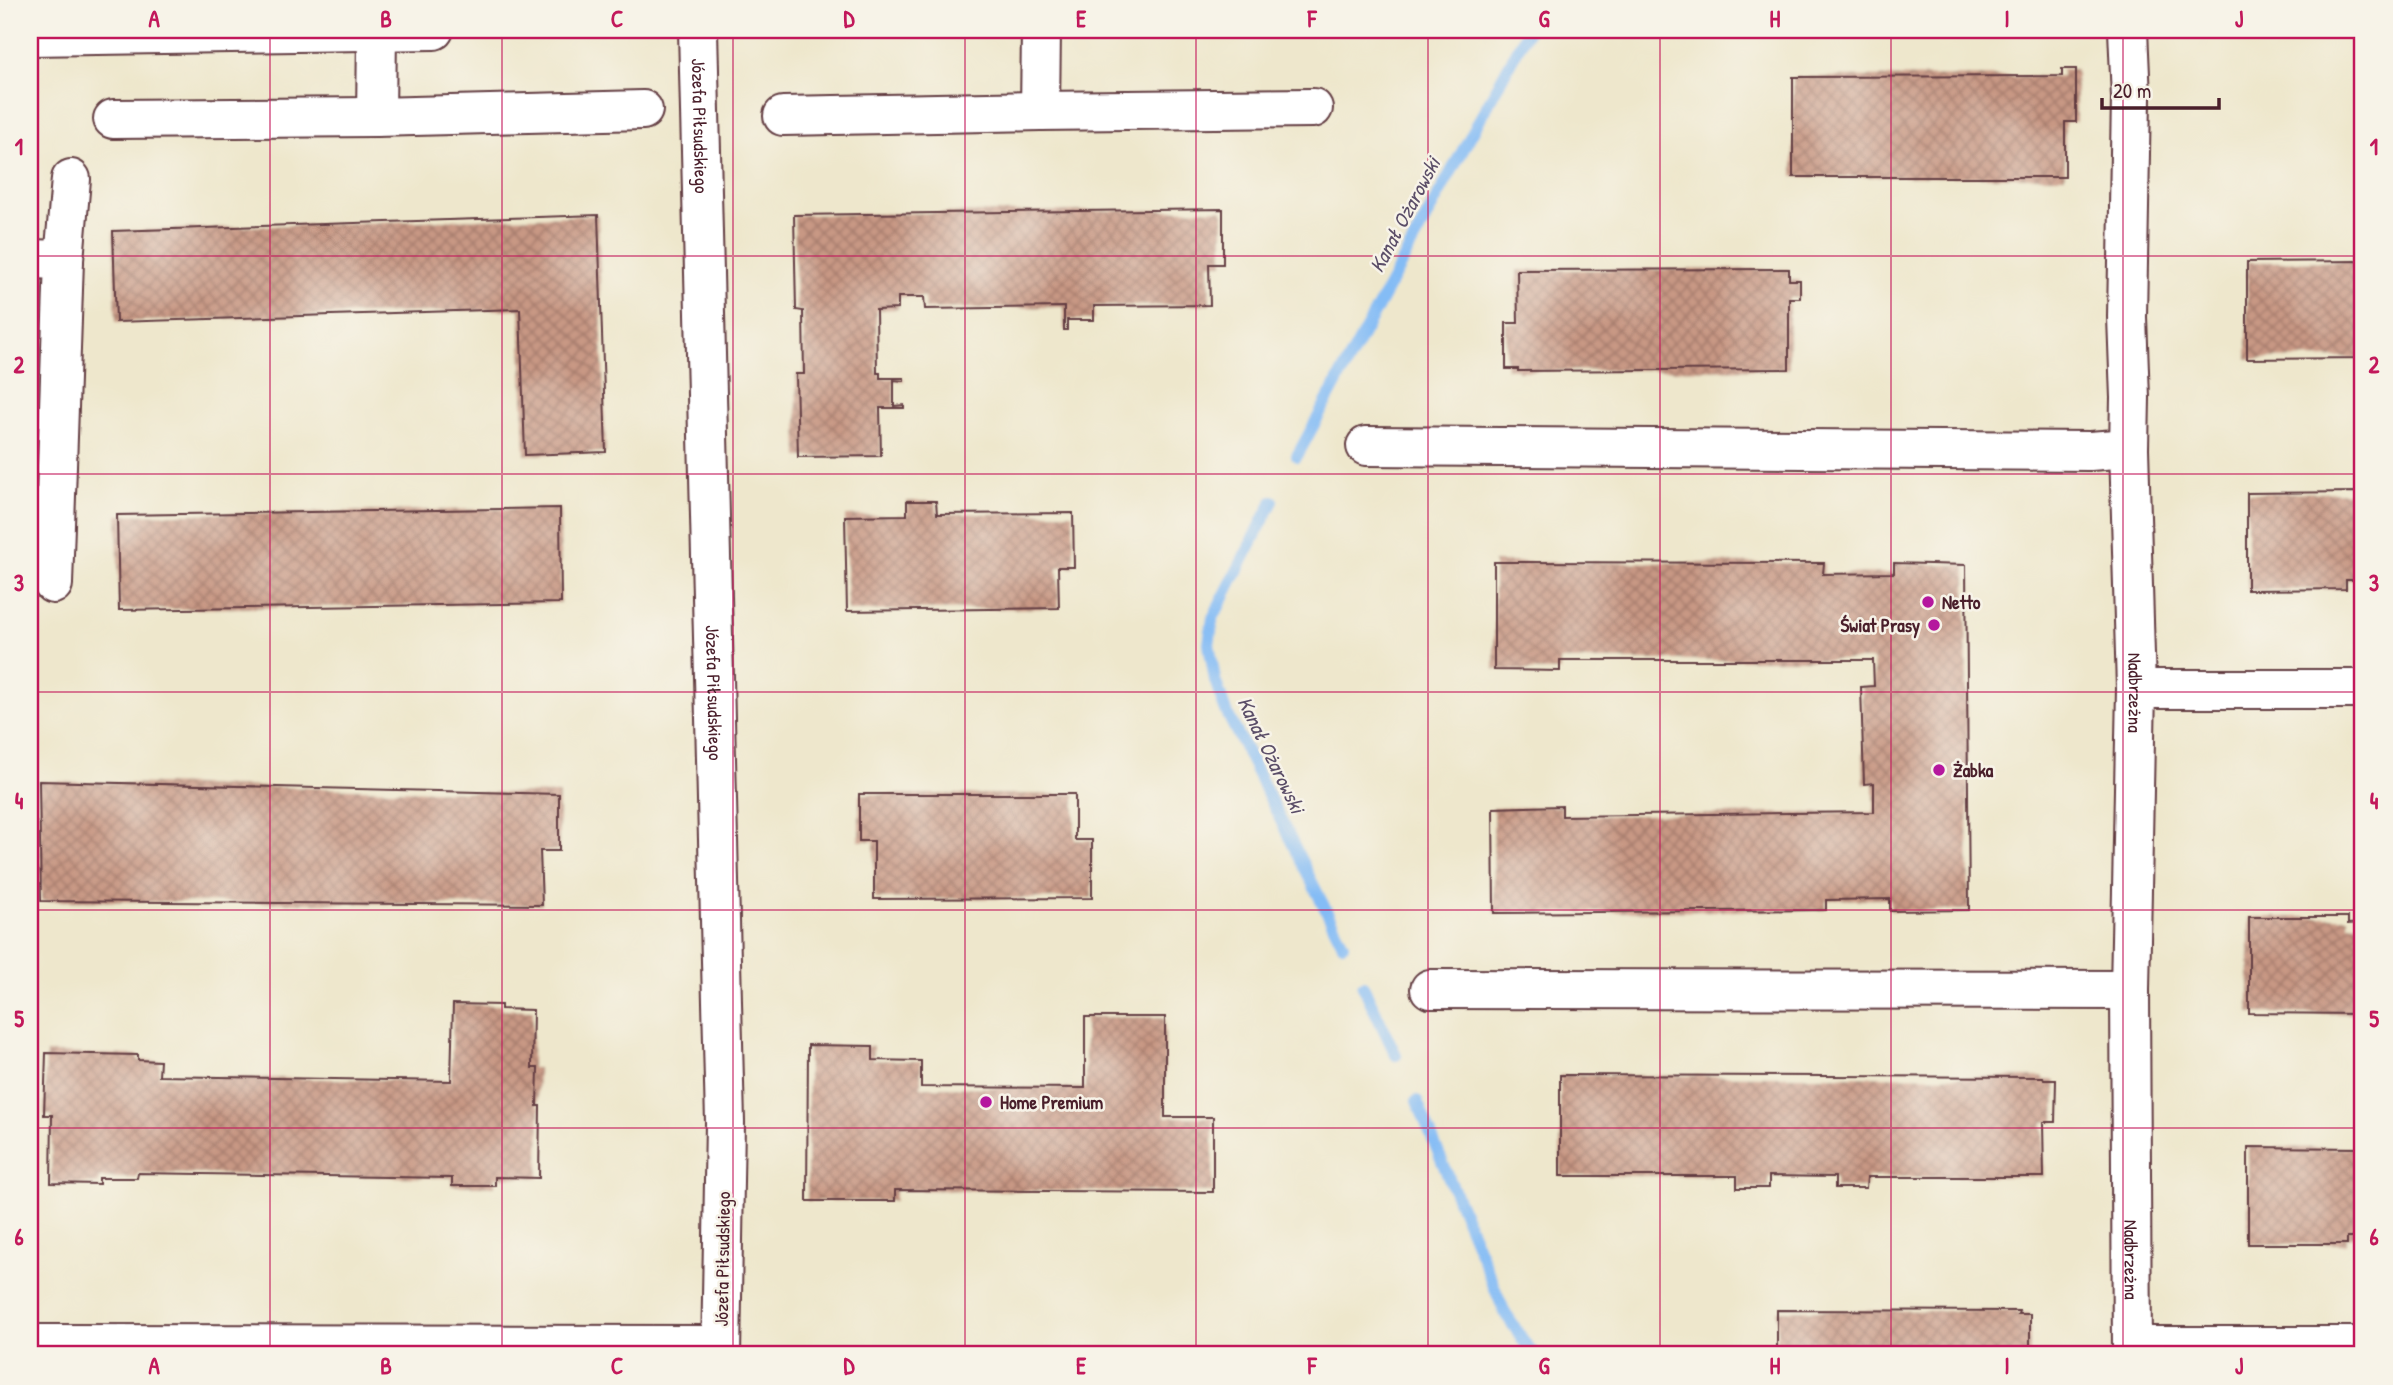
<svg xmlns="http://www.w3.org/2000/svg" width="2393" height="1385" viewBox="0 0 2393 1385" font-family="'Patrick Hand',sans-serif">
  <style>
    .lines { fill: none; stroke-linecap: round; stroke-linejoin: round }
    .stream { stroke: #84bcf5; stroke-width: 12 }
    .building { fill: url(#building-cross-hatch) }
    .minor-casing { stroke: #633d43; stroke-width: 42 }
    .minor { stroke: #fff; stroke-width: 38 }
    .grid { fill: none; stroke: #c2185b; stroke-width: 2; stroke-opacity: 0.55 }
    .poi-dot { fill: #b5179e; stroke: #f7f3e8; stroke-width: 2.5 }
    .labels { text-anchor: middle; stroke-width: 5; stroke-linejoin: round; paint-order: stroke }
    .street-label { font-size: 19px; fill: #4a1f2b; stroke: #f7f3e8 }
    .poi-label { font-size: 19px; font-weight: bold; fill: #4a1f2b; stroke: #f7f3e8; text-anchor: start }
    .water-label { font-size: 21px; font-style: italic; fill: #5b4e68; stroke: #f7f3e8 }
    .neatline { fill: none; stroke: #c2185b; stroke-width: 2.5 }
    .grid-label { font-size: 23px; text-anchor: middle; font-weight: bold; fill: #c2185b }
  </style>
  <defs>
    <pattern id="building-cross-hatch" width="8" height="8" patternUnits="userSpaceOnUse" patternTransform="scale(1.75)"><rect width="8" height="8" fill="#c89884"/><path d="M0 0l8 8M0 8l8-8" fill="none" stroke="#a47b6c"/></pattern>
  </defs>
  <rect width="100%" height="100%" fill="#f7f3e8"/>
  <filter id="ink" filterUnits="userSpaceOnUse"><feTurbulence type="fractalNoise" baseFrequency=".0143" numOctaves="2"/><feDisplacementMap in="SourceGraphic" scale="14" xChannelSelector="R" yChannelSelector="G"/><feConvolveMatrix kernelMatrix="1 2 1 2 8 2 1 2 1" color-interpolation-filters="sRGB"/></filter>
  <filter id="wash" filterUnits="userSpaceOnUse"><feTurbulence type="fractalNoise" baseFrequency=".00686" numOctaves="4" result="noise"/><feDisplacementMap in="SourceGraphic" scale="28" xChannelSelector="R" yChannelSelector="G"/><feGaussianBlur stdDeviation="1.57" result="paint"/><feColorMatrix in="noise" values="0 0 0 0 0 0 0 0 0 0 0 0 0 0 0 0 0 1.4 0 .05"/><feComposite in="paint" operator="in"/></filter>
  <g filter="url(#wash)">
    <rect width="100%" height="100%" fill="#eee7cc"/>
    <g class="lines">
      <path class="stream" d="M1297,456L1528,30
        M1273,501L1213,618L1209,644L1215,680L1225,709L1343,944
        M1363,986L1396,1055
        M1417,1101L1505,1313L1529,1349L1536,1355"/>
    </g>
    <g id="blocks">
      <path class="building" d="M2062,69H2076V122H2065V177H1793V77L2062,76Z
        M1223,209V264H1209L1210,305L1094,306V320H1067V330H1064V307L925,309L924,297H898V309L876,310L877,373H880V378H904V381L894,380V406L904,405V408H880L881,456L798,457L796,374H804L803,311L796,310L794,215Z
        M598,215L606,452L525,455L520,309L116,322L113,231Z
        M2363,261V358L2247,359V262Z
        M1789,269V280H1800V298H1789V369L1518,371V369H1506V323H1518L1517,270Z
        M2363,492V580H2346V589L2247,590V493Z
        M907,501H936L937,514L1073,513L1074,567H1058L1059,608L847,611L845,516L907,515Z
        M560,508L561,603L119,610L117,515Z
        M1494,562L1824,563L1823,574L1894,573V563L1966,565L1969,910L1890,911V899L1826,900V910L1494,913L1493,808L1562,806V816L1874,812V783L1864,784L1861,687L1874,686L1873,660H1560V671L1494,670Z
        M39,781L559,794V851H540L542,905L41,901Z
        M859,794H1075V840H1092V898L874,899V841H859Z
        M2249,917H2348V924L2363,923V1014L2249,1013Z
        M453,1004L501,1005V1009L533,1010L532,1068H538L537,1106H540L539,1178L495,1177V1186H452V1178L138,1173L137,1178H99V1184L51,1183L52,1115H44L46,1053L138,1055V1060L160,1061L159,1076L451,1081Z
        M1085,1017H1165V1117H1213V1192L895,1190V1201H807L808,1045L873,1046V1060L921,1061V1087L1085,1088Z
        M1560,1075L2043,1077L2044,1080H2056L2055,1122H2043L2044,1177H1867L1866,1188H1835V1177L1769,1176V1188H1737V1176H1560Z
        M2248,1147L2363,1148V1237H2347V1244H2248Z
        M1777,1310L2019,1311L2018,1314H2030V1355H1777Z"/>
    </g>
  </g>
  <g filter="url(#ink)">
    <use href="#blocks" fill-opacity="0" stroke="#633d43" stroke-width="2"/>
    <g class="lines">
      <defs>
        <g id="minor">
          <path id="s1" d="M698,30L725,1123L721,1355"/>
          <path d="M1041,30L1040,111L1313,108"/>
          <path id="s2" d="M2128,30L2131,98L2127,317L2130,398L2129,448L2136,689L2130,990L2132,1355"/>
          <path d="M377,31L376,117L643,110"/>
          <path d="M30,36L434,30"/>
          <path d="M783,116L1040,111"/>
          <path d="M113,119L376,117"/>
          <path d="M30,259L64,260L71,179"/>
          <path d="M1366,446L2090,451L2129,448"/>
          <path d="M53,584L64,260"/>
          <path d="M2136,689H2363"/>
          <path d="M1430,989L2130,990"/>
          <path d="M30,1344L721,1345"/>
          <path d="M2132,1346H2363"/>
        </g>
      </defs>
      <use href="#minor" class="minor-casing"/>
      <use href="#minor" class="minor"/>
    </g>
  </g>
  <path class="grid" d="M270,30V1355M502,30V1355M733,30V1355M965,30V1355M1196,30V1355M1428,30V1355M1660,30V1355M1891,30V1355M2123,30V1355M30,256H2363M30,474H2363M30,692H2363M30,910H2363M30,1128H2363"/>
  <g class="poi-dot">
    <circle cx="1928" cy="602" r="7"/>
    <circle cx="1934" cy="625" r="7"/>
    <circle cx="1939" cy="770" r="7"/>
    <circle cx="986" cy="1102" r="7"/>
  </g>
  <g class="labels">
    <g class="street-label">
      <text dy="7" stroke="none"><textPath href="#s1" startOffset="96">Józefa Piłsudskiego</textPath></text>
      <text dy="7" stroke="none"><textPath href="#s1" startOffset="663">Józefa Piłsudskiego</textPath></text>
      <text dy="7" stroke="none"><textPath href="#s2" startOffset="663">Nadbrzeżna</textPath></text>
      <text transform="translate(722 1259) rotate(-89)" y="7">Józefa Piłsudskiego</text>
      <text dy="7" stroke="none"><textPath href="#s2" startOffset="1230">Nadbrzeżna</textPath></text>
    </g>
    <g class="poi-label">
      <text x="1942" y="609">Netto</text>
      <text x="1920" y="632" text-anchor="end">Świat Prasy</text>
      <text x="1953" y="777">Żabka</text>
      <text x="1000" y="1109">Home Premium</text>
    </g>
    <g class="water-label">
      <text transform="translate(1405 215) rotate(-62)" y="7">Kanał Ożarowski</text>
      <text transform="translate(1271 755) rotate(64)" y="7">Kanał Ożarowski</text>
    </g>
  </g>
  <rect width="2393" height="1385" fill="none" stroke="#f7f3e8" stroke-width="77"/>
  <path d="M2102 98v10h117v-10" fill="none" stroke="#4a1f2b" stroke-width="3.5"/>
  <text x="2113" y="98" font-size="21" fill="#4a1f2b" stroke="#f7f3e8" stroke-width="5" paint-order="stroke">20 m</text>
  <rect x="38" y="38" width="2316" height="1308" class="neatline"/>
  <g class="grid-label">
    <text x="154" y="27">A</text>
    <text x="386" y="27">B</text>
    <text x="617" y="27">C</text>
    <text x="849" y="27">D</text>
    <text x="1081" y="27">E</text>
    <text x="1312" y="27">F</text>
    <text x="1544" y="27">G</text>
    <text x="1775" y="27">H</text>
    <text x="2007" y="27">I</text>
    <text x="2239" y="27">J</text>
    <text x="19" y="155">1</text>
    <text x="2374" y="155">1</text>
    <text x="19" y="373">2</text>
    <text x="2374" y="373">2</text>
    <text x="19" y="591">3</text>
    <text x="2374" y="591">3</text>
    <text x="19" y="809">4</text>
    <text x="2374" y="809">4</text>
    <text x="19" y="1027">5</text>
    <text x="2374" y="1027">5</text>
    <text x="19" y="1245">6</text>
    <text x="2374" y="1245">6</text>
    <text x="154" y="1374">A</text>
    <text x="386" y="1374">B</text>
    <text x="617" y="1374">C</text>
    <text x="849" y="1374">D</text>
    <text x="1081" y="1374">E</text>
    <text x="1312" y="1374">F</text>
    <text x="1544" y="1374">G</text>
    <text x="1775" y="1374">H</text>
    <text x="2007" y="1374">I</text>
    <text x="2239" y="1374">J</text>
  </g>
</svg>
